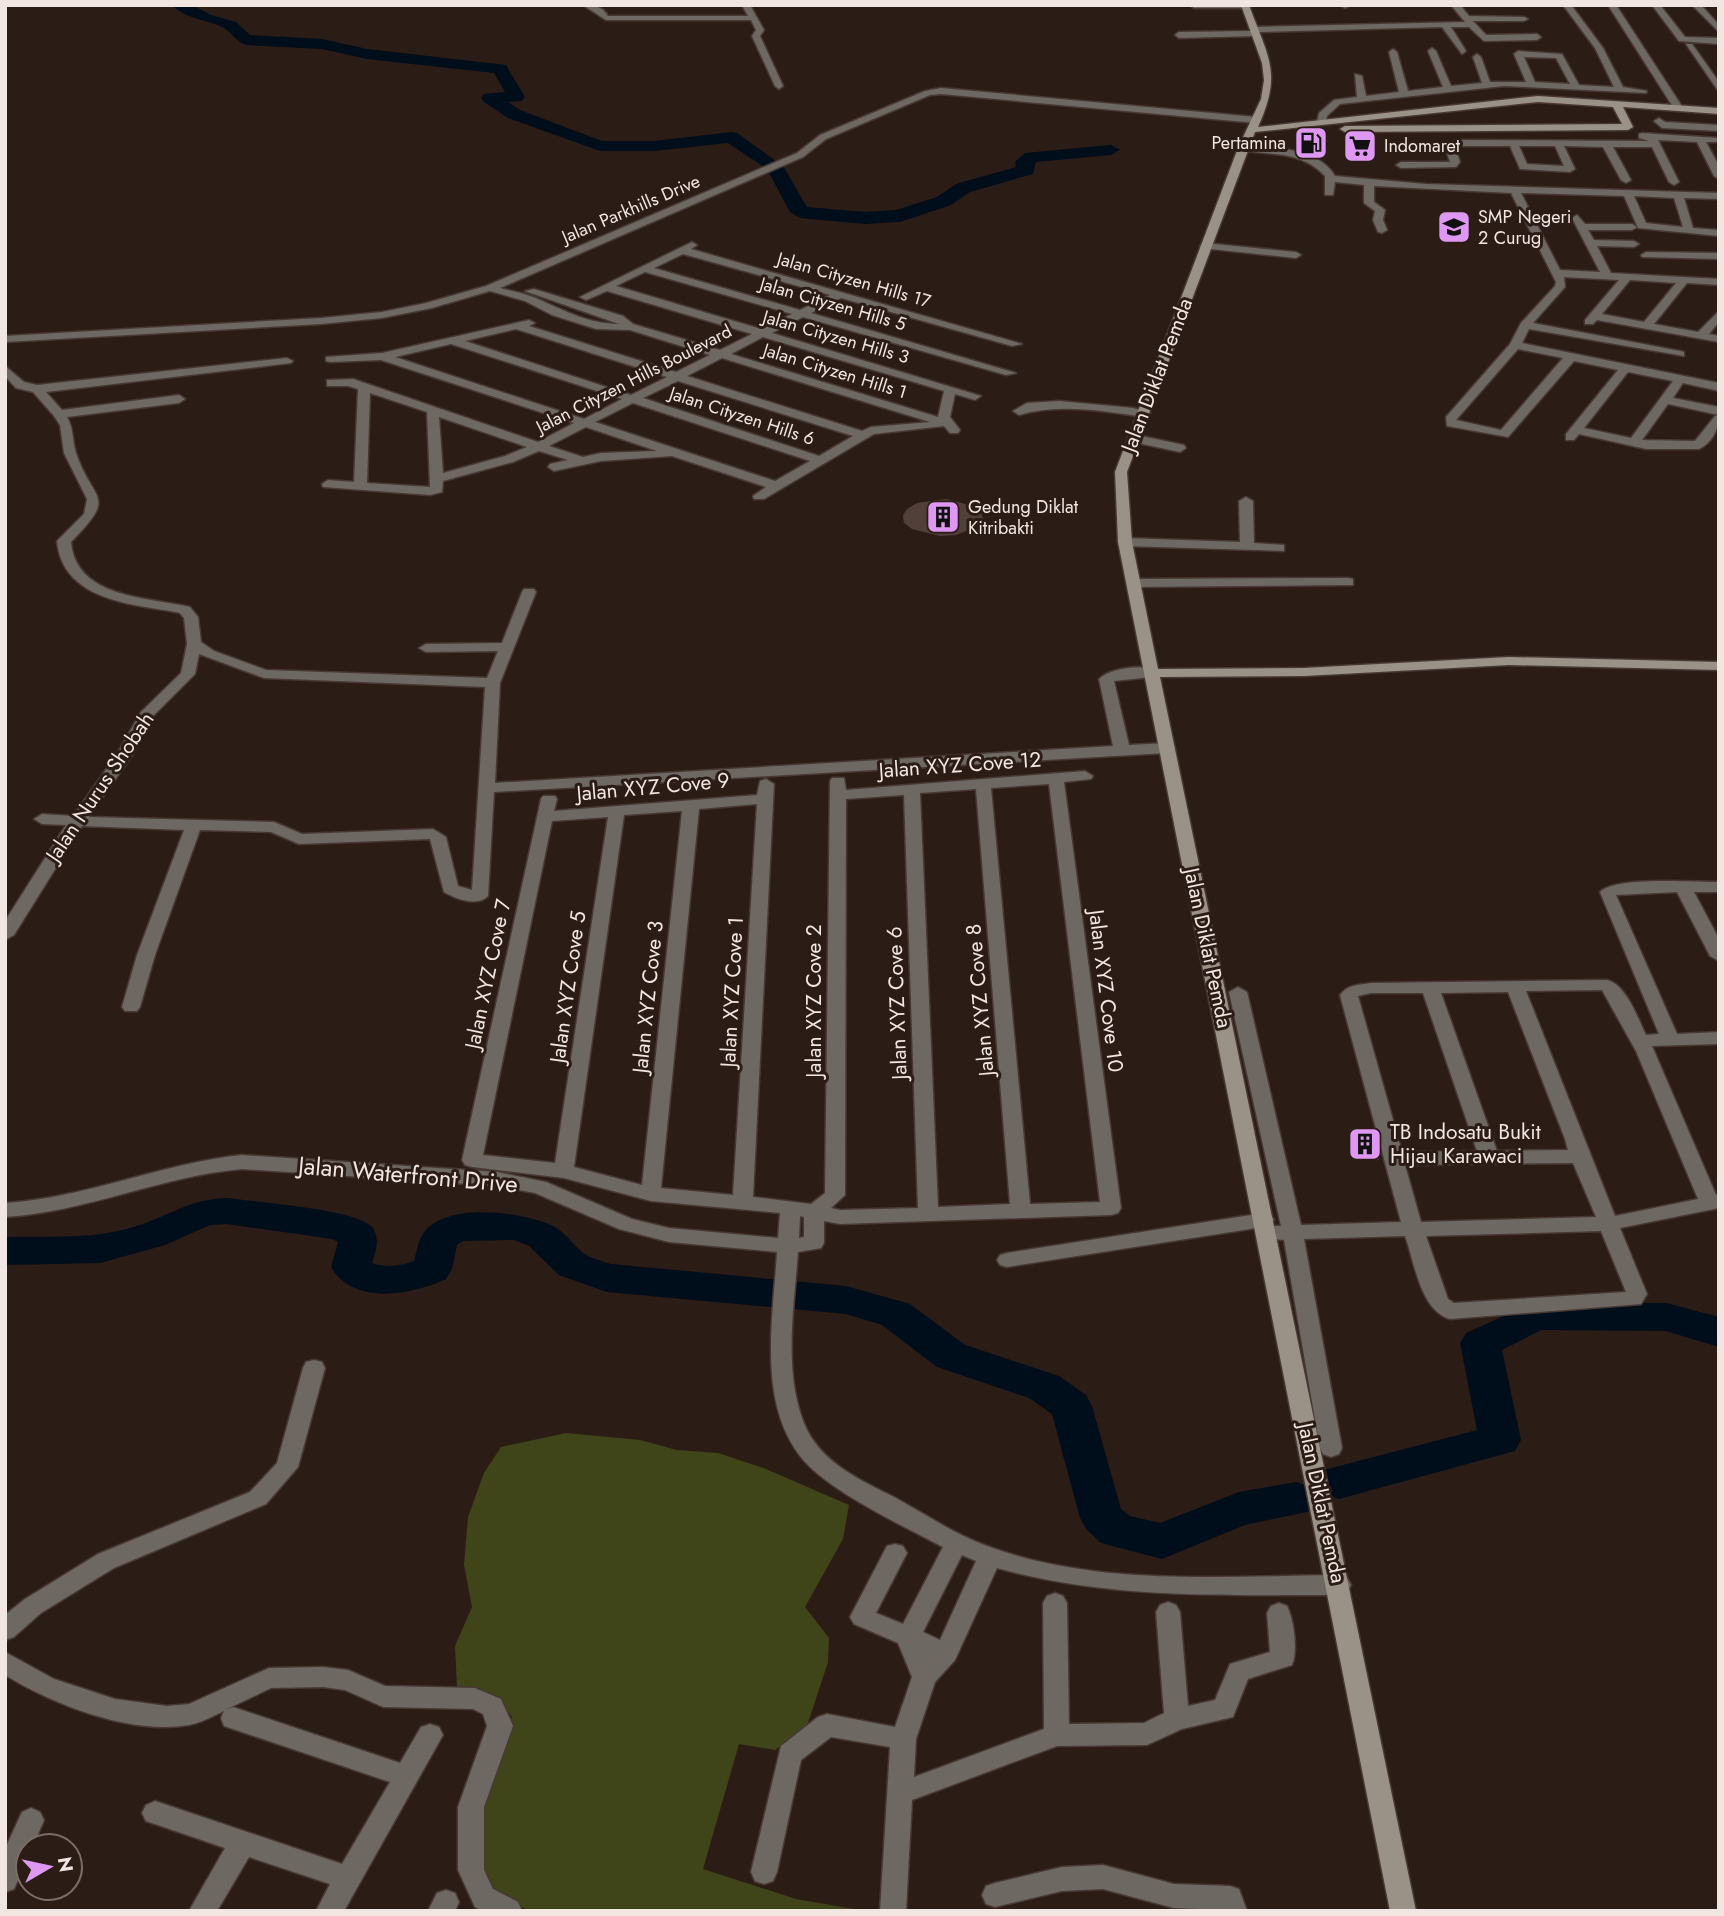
<svg xmlns="http://www.w3.org/2000/svg" width="1724" height="1916" viewBox="0 0 1724 1916" font-family="Jost,sans-serif">
  <style>
    .green { fill: #3f4519 }
    .lines { fill: none; stroke-linecap: round; stroke-linejoin: round }
    .river { fill: #000d1a; fill-rule: evenodd }
    .building { fill: #513f39 }
    .street-casing { stroke: #483833; stroke-width: 3 }
    .secondary-casing { stroke: #483833; stroke-width: 3 }
    .street { fill: #6d6862; fill-rule: evenodd }
    .secondary { fill: #9a9187; fill-rule: evenodd }
    .labels { text-anchor: middle; stroke-width: 6; stroke-linejoin: round; paint-order: stroke }
    .far-poi-label { font-size: 18px; fill: #f1e6e2; stroke: #2c1c16; text-anchor: start }
    .far-street-label { font-size: 18px; fill: #f1e6e2; stroke: #2c1c16 }
    .street-label { font-size: 21px; fill: #f1e6e2; stroke: #2c1c16 }
    .poi-label { font-size: 21px; fill: #f1e6e2; stroke: #2c1c16; text-anchor: start }
    .near-street-label { font-size: 24px; fill: #f1e6e2; stroke: #2c1c16 }
  </style>
  <rect width="100%" height="100%" fill="#2c1c16"/>
  <path class="green" d="M566,1433L640,1440L677,1450L718,1453L766,1469L849,1505L843,1539L805,1607L829,1638L828,1662L807,1726L775,1750L739,1744L703,1869L796,1899L865,1911H529L494,1892L480,1859L478,1828L512,1717C494,1693 488,1690 457,1688L455,1646L472,1607L464,1565L468,1517L484,1473L501,1447Z"/>
  <g class="lines">
    <path class="river" d="M172,5H192L211,15L236,22L250,35L322,39L367,49L506,65L525,97L522,101L508,102L520,110L602,141H655L731,132L737,133L783,166L807,207L865,212L896,210L937,197L956,184L1016,167L1015,162L1025,153L1111,145L1120,150L1111,155L1036,162L1033,174L970,192L951,205L900,222L865,224L800,218L790,212L767,169L728,143L655,151H600L508,118L484,102L481,98L484,94L505,92L494,73L367,59L322,49L246,45C236,42 232,33 224,28C207,19 187,20 172,5Z
      M227,1198C255,1202 354,1209 371,1226C381,1237 376,1251 372,1263C385,1268 402,1266 414,1261C417,1251 418,1239 425,1231C449,1202 524,1212 553,1226C566,1232 574,1247 586,1255C593,1259 603,1261 611,1264L846,1286L896,1300L910,1304L965,1345L1059,1376L1086,1395L1092,1406L1121,1509L1130,1516L1160,1523L1239,1492L1296,1482L1311,1487L1318,1499L1311,1511L1245,1525L1162,1559L1101,1543L1087,1530L1080,1518L1052,1414L1029,1398L937,1367L882,1325L846,1314L607,1292L559,1275L529,1246L514,1240L463,1241L457,1245L452,1269L446,1279C412,1295 354,1306 331,1267L338,1242L332,1239L227,1224L210,1225L165,1245L100,1263L5,1265V1237C50,1236 97,1240 140,1225C172,1214 191,1199 227,1198Z
      M1535,1302L1666,1303L1719,1317V1347L1666,1331L1541,1330L1502,1350L1521,1440L1515,1451L1339,1499L1324,1494L1317,1482L1324,1470L1477,1430L1460,1343L1466,1333Z"/>
  </g>
  <path class="building" d="M946,499L973,506L981,512L983,519L979,526L956,535L940,536L912,529L904,523L903,515L907,509L917,503Z
    M1350,1129H1371L1379,1160H1359Z"/>
  <g class="lines">
    <defs>
      <path id="street" d="M583,5C594,5 602,6 608,16H748L742,5H750L764,30L760,36L783,86L779,89L775,86L752,36L756,30L751,20H606Z
        M1190,5H1249V6L1245,8H1194Z
        M1340,5H1349V6L1345,8Z
        M1451,5H1460L1469,16L1524,17L1528,19L1524,21H1473L1486,35L1537,34L1541,37L1537,40L1484,41L1469,27H1451L1466,51L1462,54L1442,27L1260,32L1256,36L1179,38L1175,35L1179,32L1250,31L1254,27L1465,22Z
        M1563,5H1571L1603,48L1623,87L1647,91L1646,93L1504,86L1340,104L1327,116L1325,124L1317,122L1319,113L1334,100L1357,97L1355,74L1362,76L1366,96L1399,92L1389,52L1393,49L1397,52L1408,91L1443,87L1428,51L1432,48L1436,51L1451,86L1482,83L1473,57L1477,54L1481,57L1490,82H1526L1514,54L1518,51L1562,54L1579,85L1614,87L1595,48ZM1524,57L1556,58L1570,84L1535,82Z
        M1608,5H1616L1683,108L1681,110H1675Z
        M1652,5H1660L1685,37L1719,38V44L1679,41Z
        M1692,5H1701L1719,25V32Z
        M1686,44H1692L1719,82V92Z
        M941,88L1256,117L1261,120L1256,123L941,94L930,95L826,139L803,157L500,288C511,291 523,293 533,297C562,309 587,324 619,324L525,291L534,289L623,316L633,324L720,350L752,334L607,291L586,300L580,297L692,242L697,245L691,249L1022,344L1012,346L841,298L811,313L1016,373L1006,375L803,317L772,333L981,396L975,400L955,394L950,417L960,430L958,433H950L944,426L874,434L764,499H754L753,496L766,487L672,456L601,461L554,471L548,467L550,464L568,460L539,451L513,462L443,481L442,492L430,495L323,487L322,484L328,480L354,482L358,389L348,386H327V380L353,379L538,442L574,423L381,360L330,362L326,361V357L382,353L529,320L535,323L529,326L676,372L710,355L630,330L596,329L552,315L525,301L490,291L432,308L382,318L321,324L5,342V336L321,318L382,312L426,303L486,286L797,153L820,135L925,91ZM683,254L830,295L800,310L654,268ZM645,272L792,314L761,329L616,286ZM516,329L667,377L631,395L465,341ZM763,337L944,391L938,417L731,354ZM451,344L622,399L584,419L395,357ZM722,358L930,422L871,427L862,431L687,376ZM678,381L853,436L819,456L643,398ZM370,393L427,412L430,487L367,483ZM633,403L810,461L775,481L595,422ZM439,417L527,447L505,456L443,473ZM586,427L657,451L601,453L583,457L549,446Z
        M1659,118L1665,122L1719,125V131L1662,128L1654,121Z
        M1642,133L1718,138V142H1706L1719,166V179L1714,176L1697,142L1658,140L1679,182L1674,185L1669,182L1652,147H1613L1631,180L1626,183L1621,180L1603,147L1564,146L1575,169L1570,172L1520,169L1510,146H1458L1453,143L1458,140L1649,141L1639,138V134ZM1519,146H1555L1564,166L1527,164Z
        M1243,145C1274,149 1317,146 1335,176L1426,184L1719,193V199L1684,198L1693,228L1719,230V236L1638,228L1624,196L1521,193L1560,270L1600,272L1572,218L1577,215L1585,224H1632L1637,227L1632,230H1588L1594,240L1634,241L1639,244L1634,247L1597,246L1611,273L1719,279V285L1687,283L1654,324L1698,332L1719,311V322L1709,334L1719,336V342L1597,320L1593,324H1585V320L1619,280L1564,277L1565,287L1533,323L1680,351L1684,352V356L1529,329L1522,343L1719,383V391L1683,383L1673,398L1719,407V415L1668,404L1642,440L1695,441L1715,416L1719,415C1719,429 1712,443 1699,449H1646L1579,434L1574,440H1566V434L1618,370L1574,361L1508,437L1447,426L1446,417L1510,344L1521,323L1555,286L1556,282L1511,193L1374,186V202L1385,210L1383,220L1387,230L1382,233L1378,232L1373,220L1375,211L1364,203V185L1335,182L1333,195H1325V176C1300,150 1272,156 1240,150V146ZM1634,196L1674,198L1683,227L1646,223ZM1630,280L1676,283L1644,322L1602,314ZM1518,349L1563,358L1501,430L1456,420ZM1628,372L1673,381L1631,438L1584,428Z
        M1452,150L1457,153L1460,162L1456,167L1401,168L1396,165L1401,162H1450L1447,153Z
        M1205,243L1296,252L1301,255L1296,258L1201,248L1200,246Z
        M1646,252L1719,253V259L1642,257L1641,255Z
        M287,358L293,361L291,363L46,392L62,410L179,395L185,399L179,403L67,417C74,429 72,440 76,453C93,504 119,493 71,542C76,599 149,597 190,607L198,617L201,642L214,651L266,670L487,678L498,651L426,652L419,648L426,644L502,643L522,592L524,589H534L536,592L500,683L495,783L1113,746L1099,679C1110,668 1147,662 1159,673L1152,677L1114,681L1129,745L1167,743L1175,748L1167,753L494,792L488,896C477,907 456,899 444,892L430,839L299,844L271,832L200,830L155,955L140,1007L137,1011H125L122,1007L137,955L184,830L82,826L14,935L5,940V921L66,825L42,824L34,819L42,814L73,816L117,754L141,712L181,673L187,644L184,618L180,613L170,611C127,604 62,598 57,541L84,514L87,499L64,453L60,425L54,416L33,392L16,388L5,376V366L24,382L37,385ZM199,654L264,678L485,687L472,890L458,886L446,837L433,829L302,834L274,822L89,817L133,754L152,717L195,674Z
        M1059,401L1133,408L1150,413L1144,417C1102,411 1060,403 1019,415L1013,411L1027,403Z
        M1132,434L1184,445L1186,448L1180,452L1128,441V435Z
        M1246,497L1253,501L1254,543L1284,545V551L1125,546L1118,542L1125,538L1240,542L1239,501Z
        M1348,578L1353,579V585L1134,587L1127,583L1134,579Z
        M1085,771L1093,776L1091,779L1064,782L1121,1208L1118,1213L1111,1215L840,1224L824,1221V1243L821,1248L798,1252C794,1308 782,1377 807,1430C824,1464 862,1481 894,1497C925,1514 954,1534 987,1546C1097,1587 1224,1576 1339,1575L1347,1578L1351,1585L1347,1592L1339,1595C1223,1595 1109,1599 997,1568L955,1660L935,1682L916,1739L914,1777L1044,1729L1043,1603L1047,1596L1055,1593L1063,1596L1067,1603L1069,1724L1144,1723L1164,1713L1156,1612L1160,1605L1168,1602L1176,1605L1180,1612L1188,1706L1215,1700L1230,1664L1270,1652L1267,1613L1271,1606L1279,1603L1287,1606C1294,1620 1298,1651 1292,1665L1248,1679L1233,1717L1182,1729L1147,1745L1057,1746L912,1800L906,1911H880L890,1747L831,1737L801,1760L777,1872L773,1881L764,1884L755,1881L751,1872L781,1746L818,1717L827,1714L895,1727L912,1677L898,1643L854,1624L850,1617L887,1546L895,1544L903,1546L907,1553L876,1613L903,1624L943,1547C905,1527 840,1496 810,1467C755,1413 773,1321 777,1252L669,1242L619,1229L535,1193L497,1186L242,1169C162,1176 86,1212 5,1217V1203C86,1198 162,1163 242,1155L497,1172L546,1182L632,1219L669,1228L778,1238L780,1213L651,1201L564,1178L472,1167L465,1165L462,1160L541,799L543,796H555L557,799L554,811L757,795L760,781L766,779L774,784L753,1197L811,1204L825,1193L830,781L832,778H844L846,790ZM1049,784L1100,1202L1030,1204L991,788ZM976,789L1010,1204L938,1207L920,793ZM904,795L918,1208L840,1210L831,1208L845,1195L846,799ZM757,804L733,1195L661,1188L699,809ZM682,811L642,1185L574,1167L624,815ZM608,817L555,1163L483,1155L552,821ZM800,1216L804,1217V1237L799,1238ZM962,1555L976,1561L940,1640L923,1632Z
        M1719,882V892H1694L1719,939V961L1710,956L1677,892L1616,895L1677,1034L1719,1032V1044L1652,1046L1716,1195L1719,1194V1208L1620,1228L1647,1294L1641,1304L1450,1319C1420,1310 1415,1263 1405,1236L1304,1239L1342,1448L1339,1454L1331,1457L1323,1454L1320,1448L1284,1240L1260,1238L1257,1233L1263,1227L1007,1267L1000,1265L997,1260L1000,1255L1007,1253L1264,1213L1271,1215L1274,1220L1267,1226H1281L1229,992L1238,987L1247,992L1301,1225L1401,1222L1340,995C1348,984 1359,985 1371,983L1607,980C1626,984 1638,1019 1646,1035L1659,1034L1600,892C1615,876 1694,882 1719,882ZM1602,990L1636,1051L1698,1199L1615,1216L1526,991ZM1508,992L1565,1139L1568,1150L1497,1151L1441,993ZM1371,993H1423L1477,1151L1402,1152L1358,996ZM1573,1163L1596,1217L1421,1222L1405,1165ZM1601,1231L1626,1292L1454,1303L1448,1299L1426,1236Z
        M314,1360L322,1362L325,1368L298,1467L266,1504L114,1568L41,1613L14,1637L5,1640V1615L25,1599L98,1554L250,1492L277,1463L303,1368L306,1362Z
        M5,1652L54,1679L115,1699L167,1706L189,1704L269,1668L323,1667L348,1670L385,1686L475,1688L501,1699L513,1726L484,1807V1870L493,1889L518,1902L522,1911H482L475,1907L458,1870V1807L487,1726L483,1714L473,1709L383,1707L345,1690L323,1687L271,1688L225,1710L233,1707L400,1763L421,1727L430,1724L439,1727L443,1735L344,1911H316L330,1884L249,1857L217,1911H189L225,1848L146,1821L142,1813L146,1805L155,1801L342,1864L390,1782L224,1726L221,1718L224,1711C213,1716 201,1723 189,1725C131,1735 54,1705 5,1675Z
        M31,1808L40,1812L44,1820L33,1846H28V1857L14,1889L5,1892V1849L22,1812Z
        M1103,1865L1174,1884L1230,1886L1239,1889L1247,1911L1174,1908L1103,1889L1062,1891L995,1907L986,1904L982,1895L986,1886L995,1883L1062,1867Z
        M446,1890L455,1893L459,1902L455,1911H428L437,1893Z"/>
      <path id="secondary" d="M1241,5H1249C1268,58 1283,72 1258,127L1538,96L1719,108V114L1623,107L1633,127L1628,130L1345,132L1340,129L1345,126L1622,124L1613,107L1538,102L1255,132L1127,472L1132,542L1158,669L1304,668L1509,657L1719,662V670L1509,665L1304,676L1160,677L1416,1911H1390L1118,542L1115,472L1238,148L1261,99L1264,80L1262,63Z"/>
    </defs>
    <use href="#street" class="street-casing"/>
    <use href="#secondary" class="secondary-casing"/>
    <use href="#street" class="street"/>
    <use href="#secondary" class="secondary"/>
  </g>
  <defs>
    <symbol id="fuel-square" viewBox="-11 -11 22 22"><rect x="-9" y="-9" width="18" height="18" rx="4" fill="#de98f2" stroke="#2c1c16"/><path d="M-5.5-6h7V0h2V4h1.3V-2.5L3-4.5l.8-.8L6-3V5H2.5V1h-1V6h-7ZM-4.2-4.7v3.2H.2V-4.7Z" fill="#111"/></symbol>
    <symbol id="supermarket-square" viewBox="-11 -11 22 22"><rect x="-9" y="-9" width="18" height="18" rx="4" fill="#de98f2" stroke="#2c1c16"/><path d="M-6-5.5h2.5l.6 2H6L4.5 2H-2.5L-4.4-4H-6ZM-1.5 3.2a1.3 1.3 0 1 0 .1 0ZM3 3.2a1.3 1.3 0 1 0 .1 0Z" fill="#111"/></symbol>
    <symbol id="school-square" viewBox="-11 -11 22 22"><rect x="-9" y="-9" width="18" height="18" rx="4" fill="#de98f2" stroke="#2c1c16"/><path d="M0-5L7-2L0 1L-7-2ZM-4 1L0 2.5L4 1V4Q0 6-4 4Z" fill="#111"/></symbol>
    <symbol id="building-square" viewBox="-11 -11 22 22"><rect x="-9" y="-9" width="18" height="18" rx="4" fill="#de98f2" stroke="#2c1c16"/><path d="M-4-6H4V6H1V3H-1V6H-4ZM-2.5-4.3h1.7v1.8h-1.7ZM.8-4.3h1.7v1.8H.8ZM-2.5-1h1.7V.8h-1.7ZM.8-1h1.7V.8H.8Z" fill="#111"/></symbol>
  </defs>
  <g fill-rule="evenodd">
    <use href="#fuel-square" x="1292" y="124" width="38" height="38"/>
    <use href="#supermarket-square" x="1341" y="127" width="38" height="38"/>
    <use href="#school-square" x="1435" y="208" width="38" height="38"/>
    <use href="#building-square" x="924" y="498" width="38" height="38"/>
    <use href="#building-square" x="1346" y="1125" width="38" height="38"/>
  </g>
  <g class="labels">
    <g class="far-poi-label">
      <text x="1286" y="149" text-anchor="end">Pertamina</text>
      <text x="1384" y="152">Indomaret</text>
      <text x="1478" y="223">SMP Negeri<tspan x="1478" dy="21">2 Curug</tspan></text>
      <text x="968" y="513">Gedung Diklat<tspan x="968" dy="21">Kitribakti</tspan></text>
    </g>
    <g class="far-street-label">
      <text transform="translate(631 209) rotate(-23)" y="6">Jalan Parkhills Drive</text>
      <text transform="translate(854 280) rotate(16)" y="6">Jalan Cityzen Hills 17</text>
      <text transform="translate(833 304) rotate(16)" y="6">Jalan Cityzen Hills 5</text>
      <text transform="translate(836 337) rotate(16)" y="6">Jalan Cityzen Hills 3</text>
      <text transform="translate(835 371) rotate(17)" y="6">Jalan Cityzen Hills 1</text>
      <text transform="translate(634 379) rotate(-27)" y="6">Jalan Cityzen Hills Boulevard</text>
      <text transform="translate(742 416) rotate(18)" y="6">Jalan Cityzen Hills 6</text>
    </g>
    <g class="street-label">
      <text transform="translate(1157 375) rotate(-69)" y="7">Jalan Diklat Pemda</text>
      <text transform="translate(960 765) rotate(-4)" y="7">Jalan XYZ Cove 12</text>
      <text transform="translate(100 787) rotate(-56)" y="7">Jalan Nurus Shobah</text>
      <text transform="translate(653 787) rotate(-5)" y="7">Jalan XYZ Cove 9</text>
      <text transform="translate(1208 948) rotate(78)" y="7">Jalan Diklat Pemda</text>
      <text transform="translate(488 974) rotate(-78)" y="7">Jalan XYZ Cove 7</text>
      <text transform="translate(568 987) rotate(-82)" y="7">Jalan XYZ Cove 5</text>
      <text transform="translate(1106 991) rotate(83)" y="7">Jalan XYZ Cove 10</text>
      <text transform="translate(732 992) rotate(-87)" y="7">Jalan XYZ Cove 1</text>
      <text transform="translate(648 997) rotate(-84)" y="7">Jalan XYZ Cove 3</text>
      <text transform="translate(980 1000) rotate(-95)" y="7">Jalan XYZ Cove 8</text>
      <text transform="translate(814 1001) rotate(-90)" y="7">Jalan XYZ Cove 2</text>
      <text transform="translate(897 1003) rotate(-92)" y="7">Jalan XYZ Cove 6</text>
      <text transform="translate(1322 1503) rotate(78)" y="7">Jalan Diklat Pemda</text>
    </g>
    <g class="poi-label">
      <text x="1390" y="1139">TB Indosatu Bukit<tspan x="1390" dy="24">Hijau Karawaci</tspan></text>
    </g>
    <g class="near-street-label">
      <text transform="translate(408 1175) rotate(5)" y="8">Jalan Waterfront Drive</text>
    </g>
  </g>
  <rect width="1724" height="1916" fill="none" stroke="#f1e6e2" stroke-width="14"/>
  <g transform="translate(49 1867) rotate(81)"><circle r="33" fill="#2c1c16" stroke="#7b6d68" stroke-width="2"/>
  <path d="M0-5L12 26L0 18L-12 26Z" fill="#de98f2"/>
  <text y="-10" font-size="19" font-weight="bold" text-anchor="middle" fill="#f1e6e2">N</text>
  </g>
</svg>
